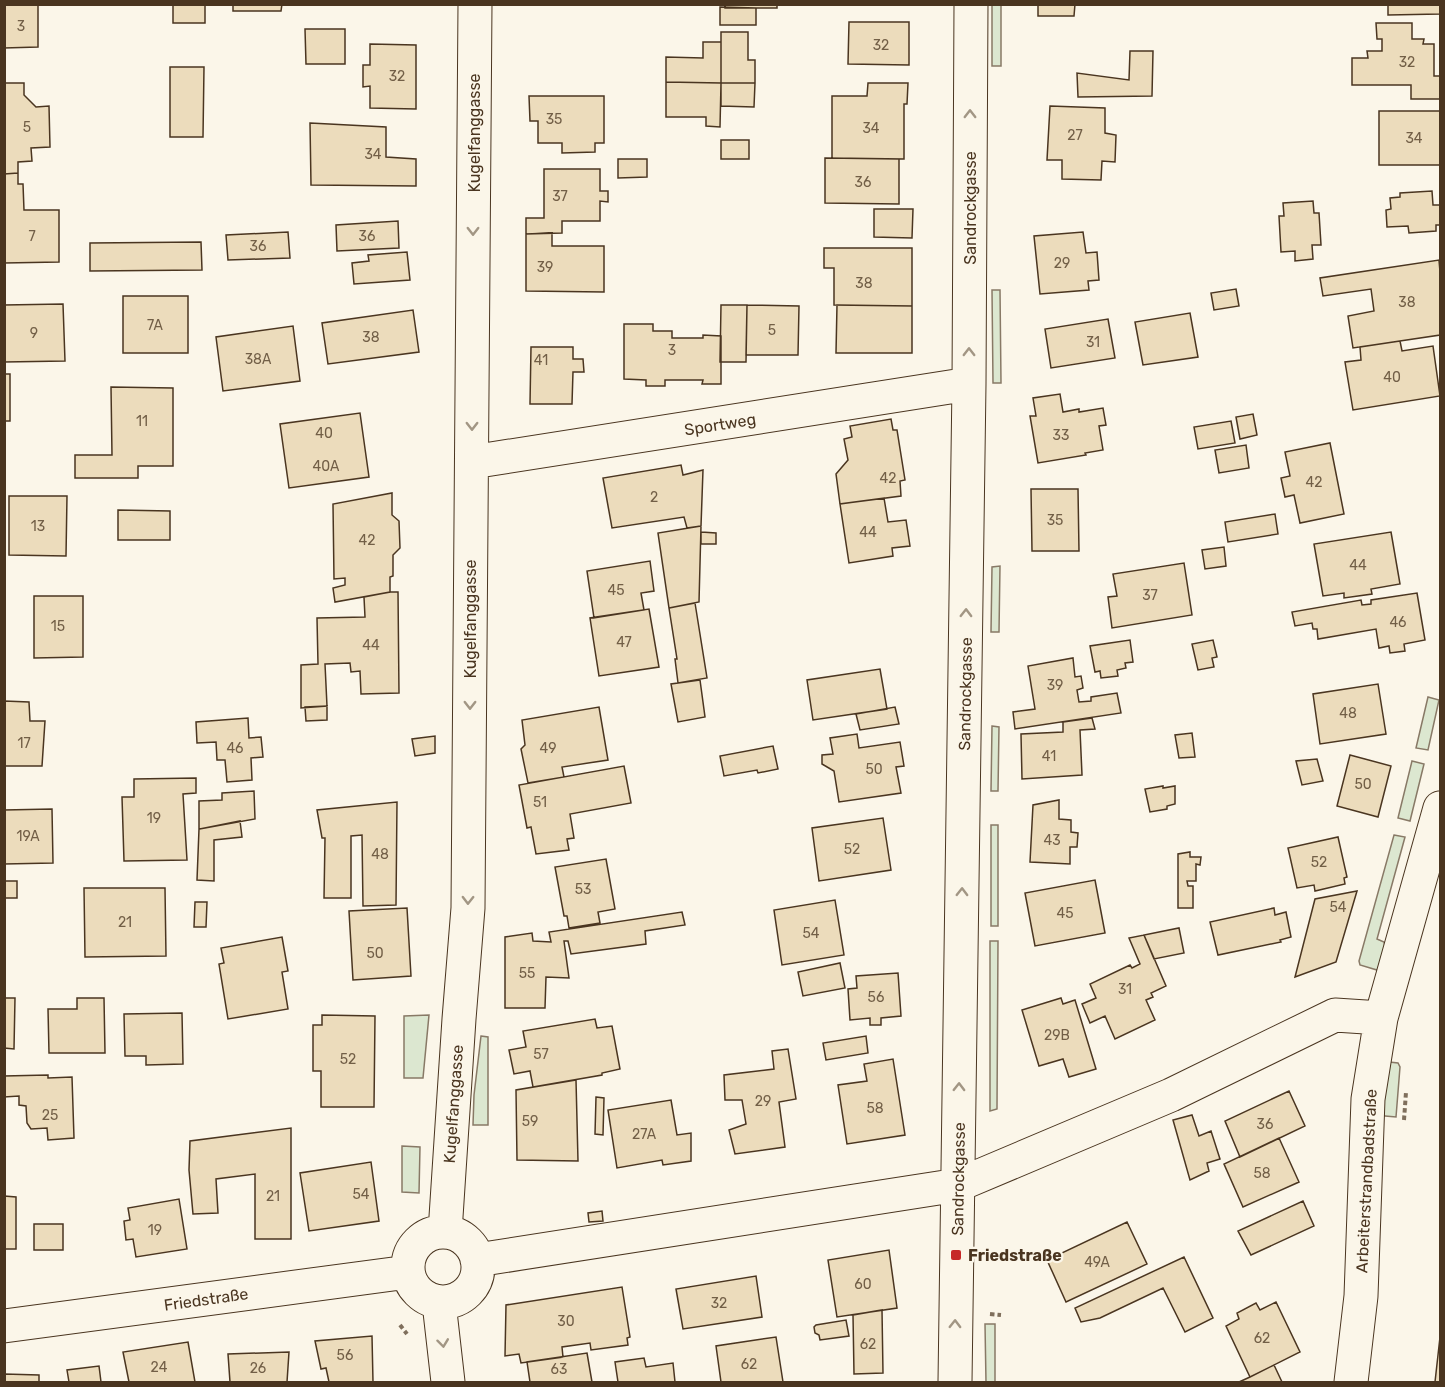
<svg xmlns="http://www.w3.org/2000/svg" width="1445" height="1387" viewBox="0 0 1445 1387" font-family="Rubik,sans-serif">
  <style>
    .green { fill: #dce7d0; stroke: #887966; stroke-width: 1.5 }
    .building { fill: #ecdcbc; stroke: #4a3520; stroke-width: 1.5 }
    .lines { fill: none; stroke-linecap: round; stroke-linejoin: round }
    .minor-casing { stroke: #4a3520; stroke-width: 35 }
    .path { stroke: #7f6f5c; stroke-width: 4; stroke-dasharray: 4.5 3; stroke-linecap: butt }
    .minor { stroke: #fbf6e9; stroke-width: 33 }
    .oneway { stroke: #a29684 }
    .poi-dot { fill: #c62828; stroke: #fbf6e9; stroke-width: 2 }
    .labels { text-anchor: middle; stroke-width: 4.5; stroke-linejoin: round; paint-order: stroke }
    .number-label { font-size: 14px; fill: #725f47 }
    .street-label { font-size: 16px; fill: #4a3520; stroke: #fbf6e9 }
    .poi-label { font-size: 16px; font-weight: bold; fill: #4a3520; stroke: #fbf6e9; text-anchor: start }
  </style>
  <rect width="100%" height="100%" fill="#fbf6e9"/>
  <path class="green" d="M992,5H1001V66H992Z
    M992,290H1000L1001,383H993Z
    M1000,566L999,632H991L992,567Z
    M1428,697L1439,700L1428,750L1416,748Z
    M992,726L999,727L998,791H991Z
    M1412,761L1424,764L1410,821L1398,818Z
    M991,825H998V926H991Z
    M1394,835L1405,837L1377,939L1384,942C1387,950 1381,962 1377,970L1360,965L1359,961Z
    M990,941H998L997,1109L990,1111Z
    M429,1015L423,1078H404V1016Z
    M481,1036L488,1037V1125H473L474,1095Z
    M1389,1062L1398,1063L1400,1067L1396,1117L1385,1116L1382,1114Z
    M402,1146L420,1147L419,1193L402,1192Z
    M985,1324H995V1382H986Z"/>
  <path class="building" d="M4,4H38V47L4,48Z
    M173,4H205V23H173Z
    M233,4H282L281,11H233Z
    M725,4H777V8H725Z
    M1038,4H1075L1074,16H1038Z
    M1388,4H1440V14L1388,15Z
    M720,7L756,8V25H720Z
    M849,22H909V65L848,64Z
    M1376,23H1412V39H1424L1423,44H1434V76H1440V99H1411V85H1352V58H1368L1367,51H1382V39H1377Z
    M305,29H345V64H306Z
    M721,32H748V60H755V83H721Z
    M703,42H721V83L666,82V57L703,58Z
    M370,44L416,45V109L370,108V86L363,87V65H370Z
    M1130,51H1153L1152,96L1078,97L1077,73L1129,80Z
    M170,67H204L203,137H170Z
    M666,82L721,83L720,127L706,126V117H666Z
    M4,83H24V95L36,107L49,106L50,147L31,148L32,161L18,162V173L4,174Z
    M721,83H755L754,107L721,106Z
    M868,83H908L907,104H904V159L832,158V96H867Z
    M529,96H604V143H595V152L562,153V143H538V121H530Z
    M1050,106L1105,108V133L1116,135L1115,162L1102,161L1101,180L1062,179V160H1047Z
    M1379,111H1440V165H1379Z
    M310,123L386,127V157L416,159V186L311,185Z
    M721,140H749V159H721Z
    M825,158L899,159V204L825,203Z
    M618,159H647V177L618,178Z
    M544,169H600V191H608V202L600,201V221H562V233L526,234V218H544Z
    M18,173V184H23L24,210H59V262L4,263V174Z
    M1432,191L1433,205H1440V225H1436V231L1409,233L1408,226L1387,227L1386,210L1391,209L1390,198L1400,197V193Z
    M1313,201L1314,213H1319L1321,245H1312L1313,259L1295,261V251L1281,252L1279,216H1284L1283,203Z
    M874,209H913L912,238L874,237Z
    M398,221L399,248L337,251L336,225Z
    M288,232L290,258L228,260L226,235Z
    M1083,232L1086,253L1097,252L1099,280L1088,281L1089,290L1040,294L1034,236Z
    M552,233V246H604V292L526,291V234Z
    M201,242L202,270L90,271V243Z
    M824,248H912V306L834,305V268H824Z
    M407,252L410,280L354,284L352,263L369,261L368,255Z
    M1439,260L1440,272V335L1353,348L1348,316L1374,311L1371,289L1323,296L1320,278Z
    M1236,289L1239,306L1214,310L1211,293Z
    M123,296H188V353H123Z
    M63,304L65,361L4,362V305Z
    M721,305H747L746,362H720Z
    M747,305L799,306L798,355H746Z
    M837,305L912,306V353H836Z
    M413,310L419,352L328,364L322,323Z
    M1190,313L1198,357L1143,365L1135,322Z
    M1108,319L1115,358L1051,368L1045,329Z
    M624,324H653V331H672V338H703V335L721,336V384H702L703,380H665V386H646V380L624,379Z
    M293,326L300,381L223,391L216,337Z
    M1400,341L1402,351L1433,346L1440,396L1353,410L1345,362L1361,360L1360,347Z
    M531,347H573V359H583L584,372H573L572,404H530Z
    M4,374H10V421H4Z
    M111,387L173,388V466H138V478H75V455H112Z
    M1060,394L1063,412L1079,409V412L1103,408L1106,425L1099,426L1103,450L1085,453L1086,455L1038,463L1030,416H1036L1033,398Z
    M360,413L369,477L289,488L280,424Z
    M1253,414L1257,435L1240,439L1236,417Z
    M891,419L893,430H897L905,480L900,481L901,496L840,504L836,474L848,460L844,439L852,437L850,426Z
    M1231,421L1235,443L1198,449L1194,427Z
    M1330,443L1344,514L1300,523L1294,495L1285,497L1281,478L1290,476L1285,452Z
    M1246,445L1249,468L1219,473L1215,450Z
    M681,465L683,475L703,470L701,526L687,528L684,517L612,528L603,478Z
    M1031,489H1078L1079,551H1032Z
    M392,493V515L399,521L400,548L393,555V576L390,577V592L335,602L333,588L345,585V578L334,579L333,504Z
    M9,496H67L66,556L9,555Z
    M884,498L888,522L906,520L910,546L892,548L893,556L849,563L840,504Z
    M118,510L170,511V540H118Z
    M1275,514L1278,534L1228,542L1225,522Z
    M701,526L699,602L669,608L658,533Z
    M701,532L716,533V544H701Z
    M1391,532L1400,584L1371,589L1372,594L1344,598V593L1323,596L1314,544Z
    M1224,547L1226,566L1205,569L1202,550Z
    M650,561L654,591L641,593L644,610L594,618L587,571Z
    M1184,563L1192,615L1112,628L1108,597L1117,596L1113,574Z
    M390,592H398L399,693L361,694L360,671L351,672L350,663L325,664L327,706L301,708V665L318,664L317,618L365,617L364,597Z
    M1417,593L1425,640L1404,644L1405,651L1390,653L1389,646L1379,648L1376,629L1318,639L1317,629H1313L1312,623L1295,626L1292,612L1361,600L1362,605L1371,604V600Z
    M34,596H83V657L34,658Z
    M695,603L707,678L678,683L675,659H677L669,608Z
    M649,609L659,667L599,676L590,618Z
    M1130,640L1133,662L1125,663L1126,668L1117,670L1118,676L1101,678L1100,671L1095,672L1090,646Z
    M1213,640L1217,657L1212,658L1214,667L1198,670L1192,644Z
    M1073,658L1075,677L1081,676L1083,688L1077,690L1079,702L1091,701V697L1117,693L1121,713L1015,729L1013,712L1035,709L1028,666Z
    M880,669L887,709L813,720L807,680Z
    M700,680L705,717L678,722L671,684Z
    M1378,684L1386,734L1320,744L1313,694Z
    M4,701L29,702L30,721H45L42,766H4Z
    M327,706V720L306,721L305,707Z
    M599,707L608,760L562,767L564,777L528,783L521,749L525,745L522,720Z
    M895,707L899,724L860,730L856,714Z
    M248,718L249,738L261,737L263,757L251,758L252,780L227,782L225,760H217L216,742L197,743L196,722Z
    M1092,718L1095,729L1080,730L1082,775L1022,779L1021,734L1063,732V722Z
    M1192,733L1195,757L1179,758L1175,735Z
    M857,734L859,748L900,742L904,766L896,767L901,793L839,802L834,771L822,764V755L833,754L830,738Z
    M435,736V753L415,756L412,739Z
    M773,746L778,769L758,773L757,770L724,776L720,756Z
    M1350,755L1391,766L1378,817L1337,806Z
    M1317,759L1323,781L1302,785L1296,761Z
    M624,766L631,803L570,814L574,838L567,839L569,850L536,854L531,827L527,828L519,785Z
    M196,778V793L183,794L187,860L124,861L122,797H134V779Z
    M1163,786V788L1175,786V804L1167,806V809L1150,812L1145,789Z
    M254,791L255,819L199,829V801L222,800V793Z
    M1059,800V819L1071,820V832L1078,833L1077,847H1070V864L1030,862L1033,805Z
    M397,802L396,905L363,906L362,835L351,836V898H324L325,838H322L317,810Z
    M52,809L53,863L4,864V810Z
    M883,818L891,870L819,881L812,828Z
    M240,821L242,837L214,840V881L197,880L199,829Z
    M1338,837L1347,877L1344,878L1345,884L1315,891L1314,885L1297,888L1288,848Z
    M1190,852V857H1201L1200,865L1196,864V881H1187L1188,886H1193V908H1178V854Z
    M606,859L615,909L598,912L600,923L569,928L567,916H564L555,867Z
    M1095,880L1105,933L1035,946L1025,893Z
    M4,881H17V898H4Z
    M84,888H165L166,956L85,957Z
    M1357,891L1336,962L1295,977L1315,899Z
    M835,900L844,955L782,965L774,910Z
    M195,902H207L206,927H194Z
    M407,908L411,976L353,980L349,911Z
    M1274,908L1275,915L1286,912L1291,937L1280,940L1281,942L1218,955L1210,922Z
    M682,912L685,925L645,931L646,944L571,954L568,941H564L569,978L546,977L545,1008H505V937L532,933L533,941L551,942L549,932Z
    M1179,928L1184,953L1154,959L1144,935Z
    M1144,935L1166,986L1151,993L1153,997L1146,1000L1155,1020L1115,1039L1105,1016L1090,1023L1082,1004L1096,998L1090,984L1130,965L1132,968L1140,964L1129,938Z
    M282,937L288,971L282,972L288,1009L228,1019L219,964L224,963L221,948Z
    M840,963L845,988L803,996L798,972Z
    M898,973L901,1016L881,1018V1025H870V1018L850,1020L848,989L857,988L856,976Z
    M4,998H15L14,1049L4,1048Z
    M77,998H104L105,1053H49L48,1009H77Z
    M1061,998L1063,1004L1075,1000L1096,1069L1069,1077L1063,1059L1039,1066L1022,1010Z
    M182,1013L183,1064L146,1065V1056H125L124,1014Z
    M322,1015L375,1016L374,1107H321V1071H313V1025H322Z
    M595,1019L597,1028L612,1026L620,1069L602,1073V1075L533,1087L530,1071L514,1074L509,1050L526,1047L523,1031Z
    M866,1036L868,1053L826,1060L823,1043Z
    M788,1049L796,1099L779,1102L785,1147L735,1154L729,1130L746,1124L742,1100H725L724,1075L774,1069L772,1051Z
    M893,1059L905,1135L847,1144L838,1085L867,1081L864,1064Z
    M48,1075V1078L72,1077L74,1138L48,1140L47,1128L31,1129L27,1123L26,1106L19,1105V1096L4,1097V1076Z
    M576,1080L578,1161L517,1160L516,1090Z
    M1289,1091L1305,1126L1240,1157L1225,1121Z
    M596,1097L604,1098L603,1135L595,1134Z
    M671,1100L677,1135L691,1133V1161L663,1165L662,1160L617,1168L608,1110Z
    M1192,1115L1199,1136L1211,1131L1220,1159L1207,1163L1209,1171L1190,1180L1173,1120Z
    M291,1128V1239H255V1174L216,1179L218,1213L193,1214L189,1170L190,1141Z
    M1279,1138L1299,1182L1243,1207L1224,1164Z
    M371,1162L379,1221L309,1231L300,1173Z
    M4,1196L16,1197V1249H4Z
    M179,1199L187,1249L136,1257L133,1239L126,1240L124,1221L130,1220L128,1208Z
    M1303,1201L1314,1226L1251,1255L1238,1231Z
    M602,1211L603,1221L589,1222L588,1213Z
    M1127,1222L1147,1264L1066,1302L1047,1260Z
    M34,1224H63V1250H34Z
    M889,1250L897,1308L837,1317L828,1260Z
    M1184,1257L1213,1318L1185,1332L1163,1288L1100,1318L1081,1322L1075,1308Z
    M756,1276L762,1317L683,1329L676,1289Z
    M622,1287L630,1337L627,1338L628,1345L591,1350L590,1343L562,1347L563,1357L521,1363L519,1354L505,1356L506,1305Z
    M1276,1302L1300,1352L1250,1377L1226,1326L1239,1319L1237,1313L1256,1303L1260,1310Z
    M882,1310L883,1373L854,1374L853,1315Z
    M846,1320L849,1336L820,1340L819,1335L815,1333L814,1327L816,1325Z
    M372,1336L373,1382H329L326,1368L321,1369L315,1341Z
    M776,1337L783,1382H721L716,1346Z
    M1440,1337V1382H1435Z
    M188,1342L195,1382H129L123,1352Z
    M289,1352L287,1382H230L228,1354Z
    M587,1353L592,1382H530L527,1362Z
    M644,1358L646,1367L673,1363L675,1382H618L615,1362Z
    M1274,1365L1282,1382H1239L1250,1377Z
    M99,1366L101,1382H69L67,1370Z
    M4,1374L39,1375V1382H4Z"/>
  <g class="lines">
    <defs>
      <path id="minor" d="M472,462L969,384
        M445,1232L459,1019L468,908L475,4
        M408 1267a35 35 0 1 1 70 0a35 35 0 1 1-70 0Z
        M477,1260L958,1185L1171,1095L1335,1015L1381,1018
        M439,1303L448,1382
        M4,1326L408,1272
        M955,1382L969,384L971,4
        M1351,1382L1361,1296L1368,1099L1381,1018L1440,808"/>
    </defs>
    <use href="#minor" class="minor-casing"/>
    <path class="path" d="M1404,1120L1406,1092
      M990,1314L1001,1315
      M400,1325L407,1334"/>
    <use href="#minor" class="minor"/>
  </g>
  <defs><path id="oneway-chevron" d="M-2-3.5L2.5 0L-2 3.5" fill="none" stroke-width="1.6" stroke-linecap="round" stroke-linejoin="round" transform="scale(1.5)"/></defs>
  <g class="oneway">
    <use href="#oneway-chevron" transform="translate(970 114) rotate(-90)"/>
    <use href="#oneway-chevron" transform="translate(473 231) rotate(90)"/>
    <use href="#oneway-chevron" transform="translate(969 352) rotate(-90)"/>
    <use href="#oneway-chevron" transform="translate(472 426) rotate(90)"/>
    <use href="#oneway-chevron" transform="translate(966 613) rotate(-89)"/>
    <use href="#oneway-chevron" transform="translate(470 705) rotate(90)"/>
    <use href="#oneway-chevron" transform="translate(962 892) rotate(-89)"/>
    <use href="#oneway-chevron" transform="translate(468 900) rotate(91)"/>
    <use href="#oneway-chevron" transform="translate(959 1087) rotate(-89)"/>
    <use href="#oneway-chevron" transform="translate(955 1324) rotate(-89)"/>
    <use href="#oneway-chevron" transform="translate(443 1343) rotate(83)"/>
  </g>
  <rect class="poi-dot" x="950" y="1249" width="12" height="12" rx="3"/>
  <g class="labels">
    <g class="number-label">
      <text x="21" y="31">3</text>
      <text x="881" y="50">32</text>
      <text x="1407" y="67">32</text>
      <text x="397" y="81">32</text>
      <text x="554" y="124">35</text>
      <text x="27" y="132">5</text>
      <text x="871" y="133">34</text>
      <text x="1075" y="140">27</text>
      <text x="1414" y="143">34</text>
      <text x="373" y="159">34</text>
      <text x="863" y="187">36</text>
      <text x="560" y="201">37</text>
      <text x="32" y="241">7</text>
      <text x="367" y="241">36</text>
      <text x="258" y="251">36</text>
      <text x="1062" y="268">29</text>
      <text x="545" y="272">39</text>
      <text x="864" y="288">38</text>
      <text x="1407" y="307">38</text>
      <text x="155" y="330">7A</text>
      <text x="772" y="335">5</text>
      <text x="34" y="338">9</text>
      <text x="371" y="342">38</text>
      <text x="1093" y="347">31</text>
      <text x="672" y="355">3</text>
      <text x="258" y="364">38A</text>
      <text x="541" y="365">41</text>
      <text x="1392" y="382">40</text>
      <text x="142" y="426">11</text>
      <text x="324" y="438">40</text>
      <text x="1061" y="440">33</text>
      <text x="326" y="471">40A</text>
      <text x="888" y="483">42</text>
      <text x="1314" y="487">42</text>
      <text x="654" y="502">2</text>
      <text x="1055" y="525">35</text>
      <text x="38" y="531">13</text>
      <text x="868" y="537">44</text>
      <text x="367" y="545">42</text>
      <text x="1358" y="570">44</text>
      <text x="616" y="595">45</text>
      <text x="1150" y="600">37</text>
      <text x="1398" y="627">46</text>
      <text x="58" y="631">15</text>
      <text x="624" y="647">47</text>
      <text x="371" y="650">44</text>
      <text x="1055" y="690">39</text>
      <text x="1348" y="718">48</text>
      <text x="24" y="748">17</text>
      <text x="235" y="753">46</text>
      <text x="548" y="753">49</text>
      <text x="1049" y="761">41</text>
      <text x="874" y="774">50</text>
      <text x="1363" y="789">50</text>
      <text x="540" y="807">51</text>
      <text x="154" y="823">19</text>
      <text x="28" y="841">19A</text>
      <text x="1052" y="845">43</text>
      <text x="852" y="854">52</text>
      <text x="380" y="859">48</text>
      <text x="1319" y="867">52</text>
      <text x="583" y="894">53</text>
      <text x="1338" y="912">54</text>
      <text x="1065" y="918">45</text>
      <text x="125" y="927">21</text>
      <text x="811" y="938">54</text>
      <text x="375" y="958">50</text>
      <text x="527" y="978">55</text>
      <text x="1125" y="994">31</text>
      <text x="876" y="1002">56</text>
      <text x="1057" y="1040">29B</text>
      <text x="541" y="1059">57</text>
      <text x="348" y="1064">52</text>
      <text x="763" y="1106">29</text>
      <text x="875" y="1113">58</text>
      <text x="50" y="1120">25</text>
      <text x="530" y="1126">59</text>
      <text x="1265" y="1129">36</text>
      <text x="644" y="1139">27A</text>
      <text x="1262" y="1178">58</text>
      <text x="361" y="1199">54</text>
      <text x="273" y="1201">21</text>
      <text x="155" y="1235">19</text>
      <text x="1097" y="1267">49A</text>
      <text x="863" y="1289">60</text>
      <text x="719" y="1308">32</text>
      <text x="566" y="1326">30</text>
      <text x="1262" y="1343">62</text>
      <text x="868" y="1349">62</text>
      <text x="345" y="1360">56</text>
      <text x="749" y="1369">62</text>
      <text x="159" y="1372">24</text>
      <text x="258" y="1373">26</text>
      <text x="559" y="1374">63</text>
    </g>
    <g class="street-label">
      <text transform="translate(474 133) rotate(-90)" y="6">Kugelfanggasse</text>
      <text transform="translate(970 208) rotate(-90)" y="6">Sandrockgasse</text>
      <text transform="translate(720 424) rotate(-9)" y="6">Sportweg</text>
      <text transform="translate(470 619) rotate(-90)" y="6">Kugelfanggasse</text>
      <text transform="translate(965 694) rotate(-89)" y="6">Sandrockgasse</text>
      <text transform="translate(453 1104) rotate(-86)" y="6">Kugelfanggasse</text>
      <text transform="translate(958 1179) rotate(-89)" y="6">Sandrockgasse</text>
      <text transform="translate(1366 1181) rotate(-87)" y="6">Arbeiterstrandbadstraße</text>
      <text transform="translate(206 1299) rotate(-8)" y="6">Friedstraße</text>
    </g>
    <g class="poi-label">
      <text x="968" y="1261">Friedstraße</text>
    </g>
  </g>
  <rect width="1445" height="1387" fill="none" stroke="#4a3520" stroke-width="12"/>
</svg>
